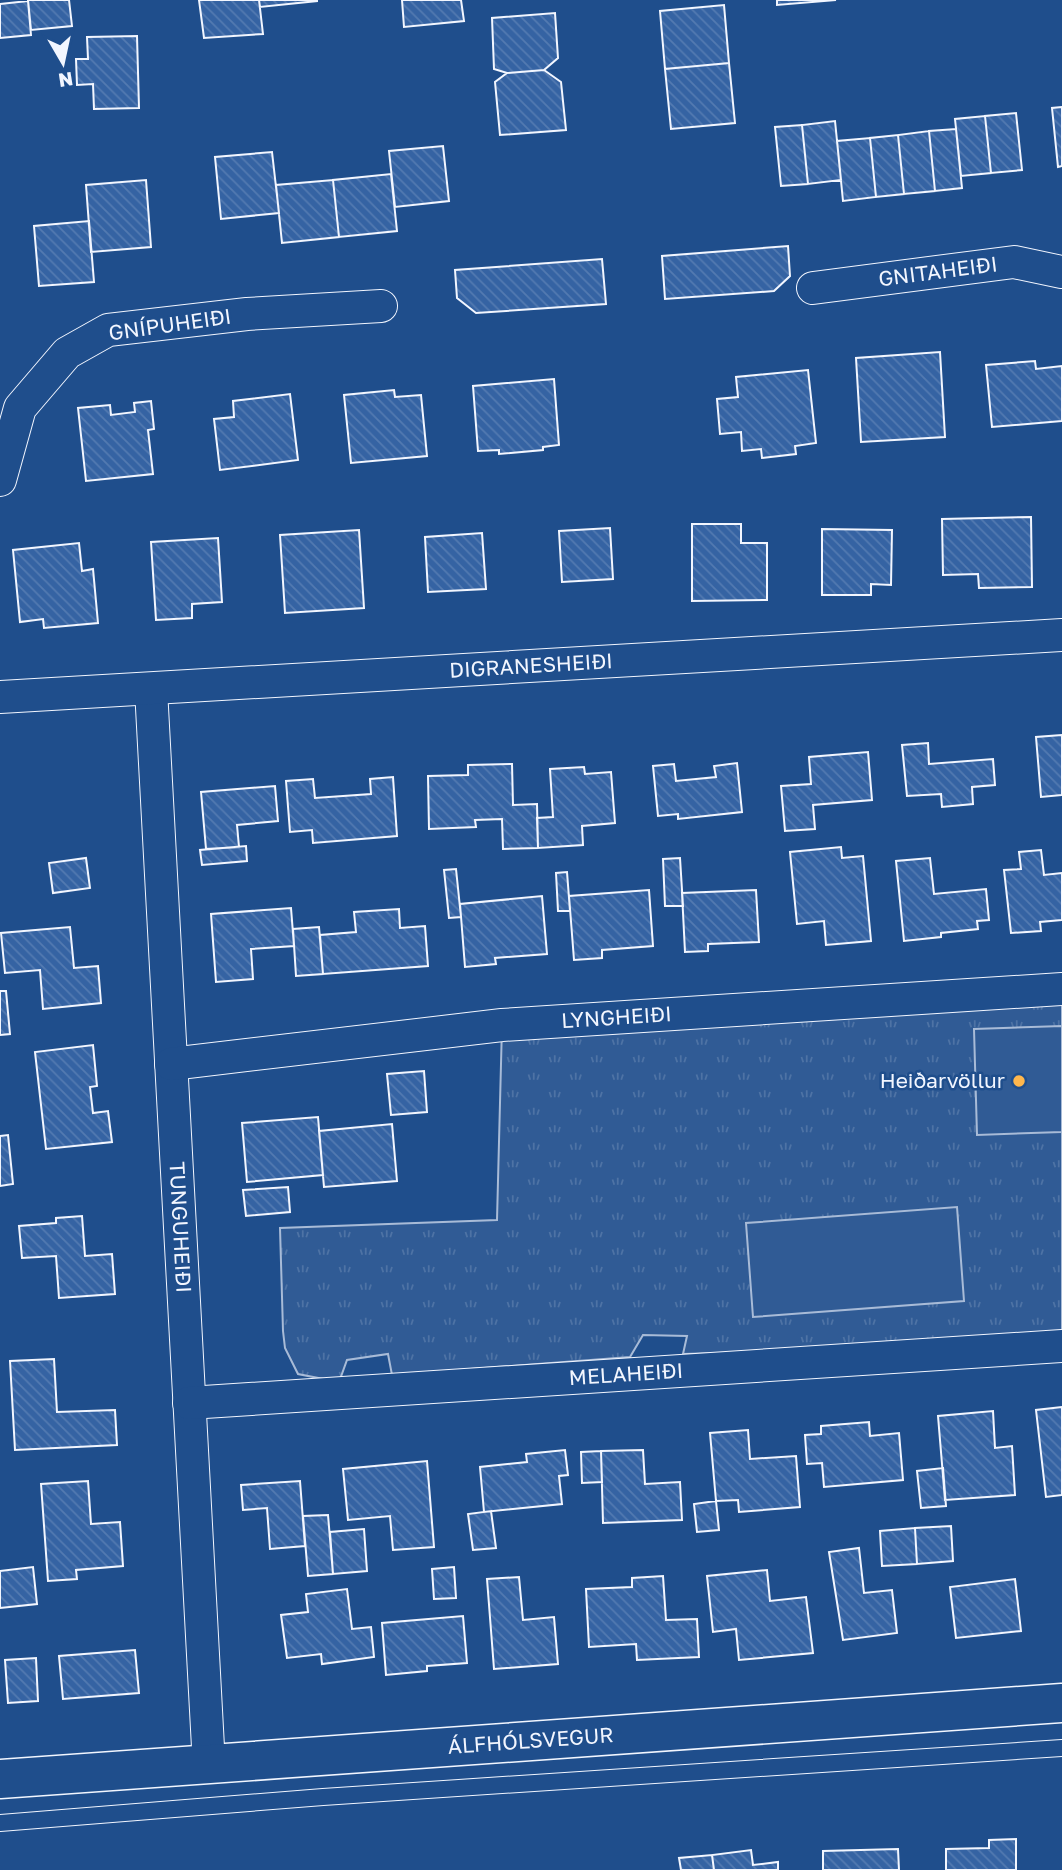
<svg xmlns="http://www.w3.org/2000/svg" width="1062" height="1870" viewBox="0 0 1062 1870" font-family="'Golos Text',sans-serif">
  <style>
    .grass { fill: url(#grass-tufts); stroke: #a8bbd7; stroke-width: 2 }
    .pitch { fill: #305b95; stroke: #a8bbd7; stroke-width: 2 }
    .building { fill: url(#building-back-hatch); stroke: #f2f6ff; stroke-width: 2 }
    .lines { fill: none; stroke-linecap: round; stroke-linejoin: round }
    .lane-casing { stroke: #f2f6ff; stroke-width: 18 }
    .street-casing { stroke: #f2f6ff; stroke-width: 34 }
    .secondary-casing { stroke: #f2f6ff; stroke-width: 41 }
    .lane { stroke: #1f4e8c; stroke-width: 16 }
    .street { stroke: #1f4e8c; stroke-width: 32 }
    .secondary { stroke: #1f4e8c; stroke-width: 38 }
    .poi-dot { fill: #ffb74d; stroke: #1f4e8c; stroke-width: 2.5 }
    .labels { text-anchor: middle; stroke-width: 5; stroke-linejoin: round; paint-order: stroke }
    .street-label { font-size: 21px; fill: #f2f6ff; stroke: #1f4e8c }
    .poi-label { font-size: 21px; fill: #f2f6ff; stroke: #1f4e8c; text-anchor: end }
  </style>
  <defs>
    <pattern id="grass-tufts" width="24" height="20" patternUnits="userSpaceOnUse" patternTransform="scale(1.75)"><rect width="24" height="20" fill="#305b95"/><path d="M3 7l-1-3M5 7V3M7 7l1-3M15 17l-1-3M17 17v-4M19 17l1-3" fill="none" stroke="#4e73a5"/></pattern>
    <pattern id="building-back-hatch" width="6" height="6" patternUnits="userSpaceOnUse" patternTransform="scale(1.75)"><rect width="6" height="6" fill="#3563a3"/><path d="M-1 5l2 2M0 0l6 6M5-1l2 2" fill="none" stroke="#537ab1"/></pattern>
  </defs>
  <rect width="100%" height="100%" fill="#1f4e8c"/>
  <path class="grass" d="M1062,1002V1333L905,1348L683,1354L687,1336L643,1335L630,1357L392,1375L388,1354L347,1360L339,1382L298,1374L285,1348L283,1331L280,1228L497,1220L502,1025Z"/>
  <path class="pitch" d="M1062,1026V1132L977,1135L974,1029Z
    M957,1207L964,1301L753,1317L746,1223Z"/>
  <path class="building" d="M69,0L72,26L31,30L28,0Z
    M199,0H259L263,34L204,38Z
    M259,0H317V1L260,7Z
    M402,0H461L464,21L404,27Z
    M777,0H836L777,5Z
    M28,1L31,35L0,38V4Z
    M724,5L729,63L665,69L660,11Z
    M555,13L558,58L544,70L507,73L494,69L492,18Z
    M137,36L139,108L94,109L93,84L77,85L76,59H88L87,37Z
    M729,63L735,123L671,129L665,69Z
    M544,70L561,82L566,130L500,135L495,82L507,73Z
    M1062,107V166L1058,167L1052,108Z
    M1016,113L1022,170L991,173L985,116Z
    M985,116L991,173L961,176L955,119Z
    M835,121L841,180L808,184L802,125Z
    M802,125L808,184L781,186L775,127Z
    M956,129L962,188L935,191L929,131Z
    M929,131L935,191L904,194L898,135Z
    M898,135L904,194L876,197L870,138Z
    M870,138L876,197L843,201L837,141Z
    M443,146L449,201L395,207L389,151Z
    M272,152L279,213L221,219L215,157Z
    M391,174L397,231L339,237L333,180Z
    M146,180L151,247L91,252L86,185Z
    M333,180L339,237L282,243L276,185Z
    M89,221L94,282L39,286L34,226Z
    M788,246L790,276L774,291L665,299L662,256Z
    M602,259L606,304L476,313L457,298L455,270Z
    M940,352L945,437L861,442L856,358Z
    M1035,361L1036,369L1062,366V421L992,427L986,365Z
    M808,370L816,443L795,446L796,454L762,458L761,449L742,451L741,432L720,434L717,399L738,397L736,377Z
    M554,379L559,445L543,447V450L499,454V450L478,451L473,386Z
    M394,390L395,397L421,395L427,456L351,463L344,395Z
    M290,394L298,460L220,470L214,419L234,417L233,401Z
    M151,401L154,429L148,430L153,474L86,481L78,408L110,405L111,415L135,412L134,403Z
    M1031,517L1032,587L979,588L978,574L943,575L942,519Z
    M692,524H741V543H767V600L692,601Z
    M610,528L613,579L562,582L559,531Z
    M822,529L892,530L891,585L871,584V595H822Z
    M359,530L364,608L285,613L280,535Z
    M482,533L486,589L428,592L425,537Z
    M218,538L222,602L192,604V618L156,620L151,542Z
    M79,543L82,571L93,569L98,623L44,628L43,619L20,622L13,550Z
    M1062,735V795L1041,797L1036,737Z
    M928,743L929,764L993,759L995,785L972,787L973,804L942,807L941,794L907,796L902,745Z
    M868,752L872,800L813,805L815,829L785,831L781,786L811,784L809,757Z
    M737,763L742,812L678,819V814L658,816L653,766L674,764L676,781L716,777L714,766Z
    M512,764L513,805L537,804L538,848L503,849L502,819L475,820L476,827L429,829L428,776L468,775V765Z
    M584,767L585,774L611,772L615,823L582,826L583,845L538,848L537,818L553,817L550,769Z
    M393,777L397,836L313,843L312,830L290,832L286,781L313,779L315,798L371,794L370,779Z
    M275,786L278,821L237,825L239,847L206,849L201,792Z
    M246,846L247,861L202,865L200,850Z
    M841,847L842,858L863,856L871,941L826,945L824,921L797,924L790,852Z
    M1041,850L1044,875L1062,873V920L1040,922L1041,931L1011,933L1004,870L1021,869L1019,852Z
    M86,858L90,888L53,893L49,863Z
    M680,858L683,906H665L663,859Z
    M930,858L934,894L986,889L989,920L977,921L978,929L941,933V937L904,941L896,861Z
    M456,869L461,917L449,918L444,870Z
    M567,872L570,911H558L556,873Z
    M649,890L653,946L602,950V958L574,960L569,896Z
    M756,890L759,942L708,944V951L685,952L682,893Z
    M542,896L547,954L495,958L496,964L465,967L460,904Z
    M291,908L294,946L251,949L253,979L216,982L211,914Z
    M399,909L400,928L425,926L428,966L323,974L320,935L356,932L354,912Z
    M70,927L74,968L98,966L101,1003L43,1009L40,970L5,973L1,933Z
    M319,927L323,974L296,976L293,929Z
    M0,991H6L10,1034L0,1035Z
    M93,1045L97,1086L90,1087L93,1113L108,1111L112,1142L46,1149L35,1052Z
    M424,1071L427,1112L391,1115L387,1074Z
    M318,1117L323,1175L247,1182L242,1123Z
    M392,1124L397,1181L324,1187L319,1131Z
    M8,1135L13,1184L0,1186V1136Z
    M288,1187L290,1212L246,1216L243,1190Z
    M82,1216L85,1256L112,1254L115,1294L59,1298L56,1256L22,1258L19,1226L56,1223V1218Z
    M54,1359L57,1412L115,1410L117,1445L15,1450L10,1361Z
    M1062,1407V1495L1046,1497L1036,1410Z
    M993,1411L995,1448L1012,1446L1015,1495L945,1500L938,1416Z
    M869,1422L870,1436L899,1433L903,1480L824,1487L822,1463L807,1464L805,1435L821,1434V1426Z
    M748,1430L750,1459L796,1456L800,1507L739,1512L738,1500L716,1501L710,1433Z
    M565,1450L568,1475L559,1476L562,1504L484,1512L480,1467L527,1462L526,1454Z
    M643,1450L645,1484L680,1482L682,1520L603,1523L601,1451Z
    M601,1451L602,1482L582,1483L581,1452Z
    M427,1461L434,1547L393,1550L390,1516L348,1520L343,1469Z
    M943,1468L946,1506L921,1508L917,1471Z
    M88,1481L91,1524L120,1522L123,1566L76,1570L77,1579L48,1581L41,1484Z
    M300,1481L305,1546L270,1549L267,1508L243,1510L241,1485Z
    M716,1501L719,1530L697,1532L694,1504Z
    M491,1511L496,1548L473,1550L468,1514Z
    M328,1515L333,1574L308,1576L303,1516Z
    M951,1526L953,1561L917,1564L915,1528Z
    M915,1528L917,1564L882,1566L880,1531Z
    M364,1529L367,1571L333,1574L330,1532Z
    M859,1548L864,1593L892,1590L897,1633L843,1640L829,1552Z
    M33,1567L37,1604L0,1608V1571Z
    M454,1567L456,1598L434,1599L432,1569Z
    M767,1570L770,1601L806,1597L813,1653L739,1660L736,1629L713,1632L707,1576Z
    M663,1576L666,1620L697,1619L699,1657L637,1660L636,1644L589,1647L586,1589L632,1587V1578Z
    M519,1577L523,1620L554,1617L558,1664L494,1669L487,1579Z
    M1015,1579L1021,1631L956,1638L950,1587Z
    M347,1589L352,1629L371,1627L374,1657L322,1664L321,1654L287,1658L281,1615L308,1612L306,1594Z
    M463,1616L467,1663L427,1666V1671L386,1675L382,1623Z
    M135,1650L139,1693L63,1699L59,1656Z
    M36,1658L38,1701L8,1703L5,1660Z
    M1016,1839V1870H946V1849L989,1848V1840Z
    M898,1849L899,1870H823V1851Z
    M751,1850L753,1865L778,1862V1870H714L712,1855Z
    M712,1855L714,1870H681L679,1858Z"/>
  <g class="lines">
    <defs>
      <path id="lane" d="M0,1823L323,1797L1062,1748"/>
      <g id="street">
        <path id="s1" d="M813,288L1014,262L1062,272"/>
        <path d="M0,480L20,408L67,353L108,330L247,314L381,306"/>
        <path id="s2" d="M151,689L209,1766"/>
        <path id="s3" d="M0,697L1062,635"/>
        <path id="s4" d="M171,1064L502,1025L1062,989"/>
        <path id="s5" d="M189,1403L1062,1346"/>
      </g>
      <g id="secondary">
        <path id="s6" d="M0,1779L1062,1703"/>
      </g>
    </defs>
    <use href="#lane" class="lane-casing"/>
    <use href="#street" class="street-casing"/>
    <use href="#secondary" class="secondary-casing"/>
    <use href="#lane" class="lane"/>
    <use href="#street" class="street"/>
    <use href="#secondary" class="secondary"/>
  </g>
  <circle class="poi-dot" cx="1019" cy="1081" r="7"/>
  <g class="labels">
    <g class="street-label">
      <text dy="7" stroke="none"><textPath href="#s1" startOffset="126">GNITAHEIÐI</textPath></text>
      <text transform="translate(170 325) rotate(-8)" y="7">GNÍPUHEIÐI</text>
      <text dy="7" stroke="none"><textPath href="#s3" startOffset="532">DIGRANESHEIÐI</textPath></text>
      <text dy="7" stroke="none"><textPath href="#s4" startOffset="448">LYNGHEIÐI</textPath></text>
      <text dy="7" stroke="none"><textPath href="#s2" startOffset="539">TUNGUHEIÐI</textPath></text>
      <text dy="7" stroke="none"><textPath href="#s5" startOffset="438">MELAHEIÐI</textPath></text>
      <text dy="7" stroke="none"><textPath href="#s6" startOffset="532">ÁLFHÓLSVEGUR</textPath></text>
    </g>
    <g class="poi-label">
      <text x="1005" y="1088">Heiðarvöllur</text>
    </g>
  </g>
  <g transform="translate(63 63) rotate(171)" stroke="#1f4e8c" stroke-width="5" paint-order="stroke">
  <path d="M0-5L12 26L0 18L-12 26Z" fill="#f2f6ff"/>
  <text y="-10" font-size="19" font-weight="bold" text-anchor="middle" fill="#f2f6ff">N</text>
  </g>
</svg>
